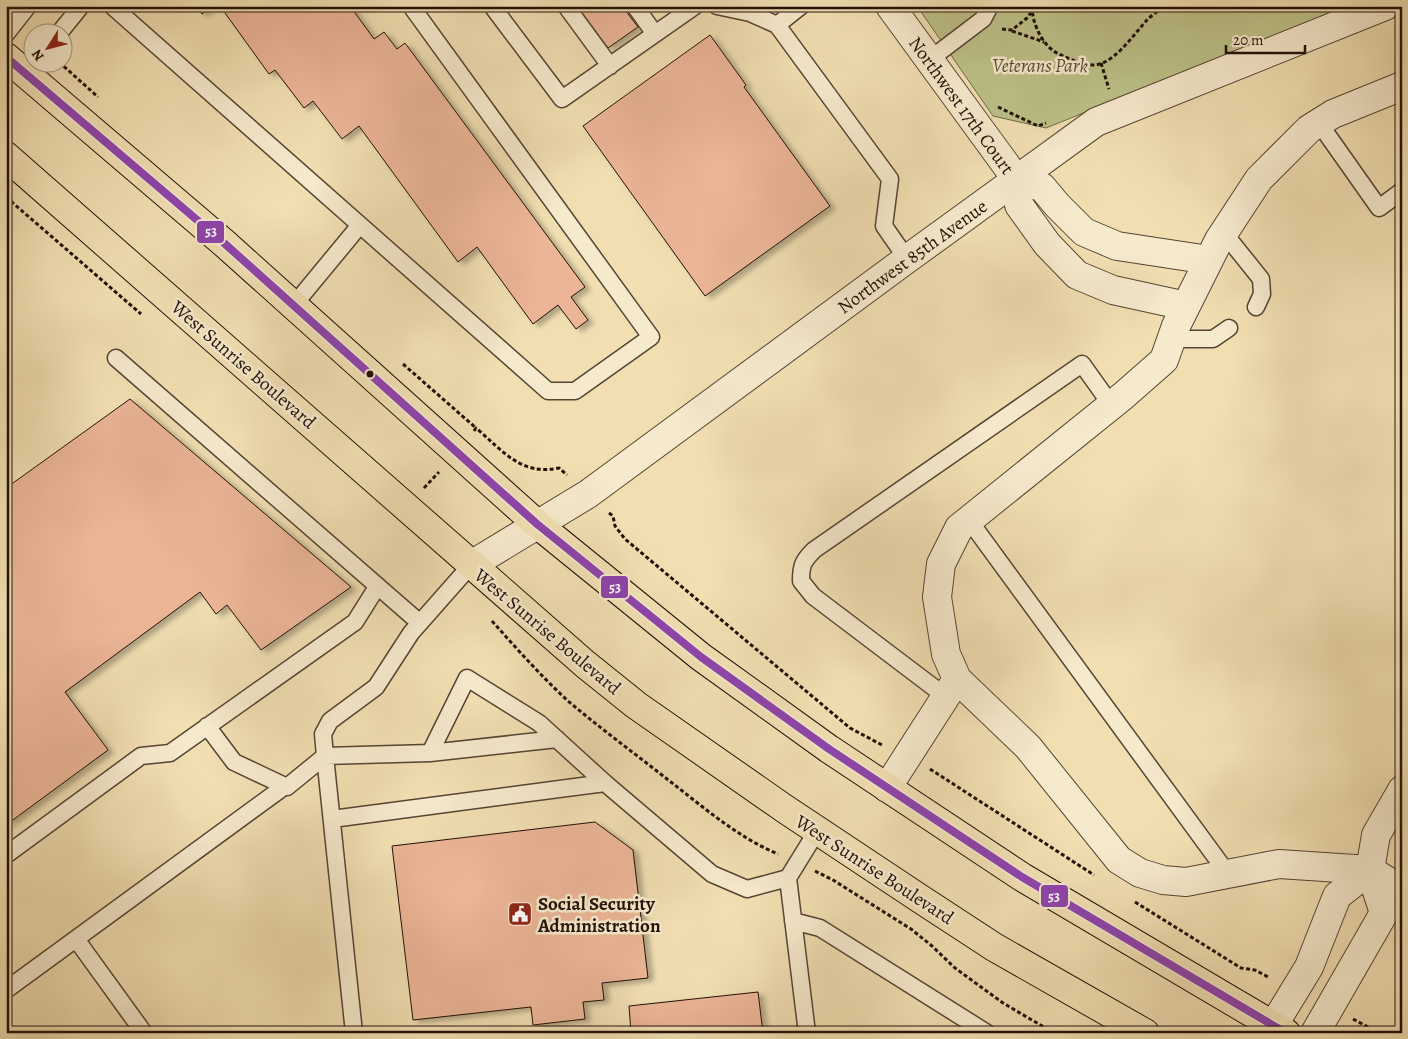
<svg xmlns="http://www.w3.org/2000/svg" width="1408" height="1039" viewBox="0 0 1408 1039" font-family="Alegreya,serif">
  <style>
    .green { fill: #bdc189; stroke: #706948 }
    .building { fill: #ebb596; stroke: #221108; filter: url(#shadow) }
    .lines { fill: none; stroke-linecap: round; stroke-linejoin: round }
    .lane-casing { stroke: #564432; stroke-width: 19 }
    .street-casing { stroke: #564432; stroke-width: 30 }
    .highway-casing { stroke: #221108; stroke-width: 30 }
    .path { stroke: #221108; stroke-width: 3; stroke-dasharray: 4 2.5; stroke-linecap: butt }
    .lane { stroke: #f6eacd; stroke-width: 16 }
    .street { stroke: #f6eacd; stroke-width: 28 }
    .highway { stroke: #f1dfb2; stroke-width: 28 }
    .bus-1-casing { stroke: #f6eacd; stroke-width: 11 }
    .bus-1 { stroke: #8e44ad; stroke-width: 8 }
    .bus-dot { fill: #221108; stroke: #f6eacd; stroke-width: 2 }
    .labels { text-anchor: middle; stroke-width: 5; stroke-linejoin: round; paint-order: stroke }
    .park-label { font-size: 19px; font-style: italic; fill: #584f35; stroke: #f6eacd }
    .street-label { font-size: 19px; fill: #221108; stroke: #f6eacd }
    .poi-label { font-size: 19px; font-weight: bold; fill: #221108; stroke: #f6eacd; text-anchor: start }
    .line-badge { stroke: #f6eacd; stroke-width: 2 }
    .badge-label { font-size: 14px; text-anchor: middle; font-weight: bold; fill: #fff }
  </style>
  <defs>
    <filter id="shadow"><feDropShadow dx="5.5" dy="3" stdDeviation="2.5" flood-color="#0004"/></filter>
  </defs>
  <rect width="100%" height="100%" fill="#f1dfb2"/>
  <filter id="stains"><feTurbulence type="fractalNoise" baseFrequency=".004" numOctaves="4"/><feColorMatrix values="0 0 0 0 .2 0 0 0 0 .09 0 0 0 0 .02 0 0 0 .5 -.17"/></filter>
  <radialGradient id="worn" r=".72"><stop offset=".6" stop-color="#630" stop-opacity="0"/><stop offset="1" stop-color="#630" stop-opacity=".3"/></radialGradient>
  <path class="green" d="M917,6H1349L1046,128L993,116Z"/>
  <path class="building" d="M196,6H213L202,14Z
    M220,6H350L374,39L384,32L397,49L405,43L585,287L571,297L588,320L576,329L558,305L533,324L477,247L458,262L359,126L342,139L313,101L304,108L275,70L269,74Z
    M577,6H622L638,27L608,48Z
    M710,35L746,85L744,87L830,206L705,296L583,126Z
    M130,399L351,587L261,650L227,605L216,614L200,592L65,692L108,750L6,825V488Z
    M595,822L633,850L648,978L602,983L604,1000L583,1002L585,1019L533,1025L531,1007L413,1020L392,846Z
    M758,992L763,1033H631L629,1006Z"/>
  <g class="lines">
    <defs>
      <path id="lane" d="M112,6L548,391H575L651,337L411,6
        M492,6L562,99L695,6
        M566,6L610,66
        M635,6L655,34
        M717,6L750,13L777,25L890,179L884,226L907,259
        M777,25L801,6
        M60,32L81,6
        M6,34L28,6
        M929,60L983,19L990,6
        M1319,123L1379,208L1402,191
        M1224,233L1261,279L1262,294L1256,307
        M293,306L360,225
        M1171,339H1213L1229,328
        M116,358L420,623
        M969,520L1228,874
        M945,696L813,596L801,581C801,565 803,561 814,550L1082,364L1112,406
        M207,726L234,762L287,787L325,756L323,734L330,721L376,687L411,633L471,565
        M430,753L557,739
        M332,819L605,783L712,874L747,889L788,878
        M6,855L141,756L170,753L355,622L377,587
        M793,921L820,928L987,1033
        M76,939L144,1033
        M6,990L285,786
        M354,1033L325,756L430,753L467,678L539,723L605,783
        M807,1033L788,878L817,831"/>
      <path id="street" d="M890,6L1017,180
        M1402,86L1333,114L1309,129L1259,179L1219,240L1176,326L1164,360L1123,396L959,528L941,564L937,597L946,654L957,679L1028,747L1119,860L1140,873L1163,880L1186,882L1279,864L1370,870L1402,890
        M1017,180L1019,205L1047,244L1077,275L1113,290L1186,306
        M1017,180L1042,187L1057,205L1084,232L1117,246L1209,260
        M471,565L588,494L907,259L1096,122L1385,6
        M887,788L957,679
        M1273,1026L1309,967L1337,896L1370,870
        M1315,1033L1384,913L1370,870L1376,835L1402,790"/>
      <path id="highway" d="M6,57L224,243L537,524L701,657L829,749L1022,877L1286,1033
        M6,156L585,664L636,705L785,809L919,898L994,947L1145,1033"/>
    </defs>
    <use href="#lane" class="lane-casing"/>
    <use href="#street" class="street-casing"/>
    <use href="#highway" class="highway-casing"/>
    <path class="path" d="M1032,6C1032,24 1043,47 1059,54C1069,59 1081,64 1092,65C1113,66 1134,34 1147,20C1152,15 1159,10 1166,6
      M1002,29L1012,30L1027,18L1032,11
      M1012,31L1044,42
      M59,62L98,97
      M1101,63L1109,89
      M998,107L1038,126L1046,123
      M6,197L141,314
      M403,364L476,428
      M474,431L476,428C503,451 521,476 559,468L567,475
      M424,488L439,472
      M609,513L613,516L615,526L625,539L850,728L884,746
      M492,621C516,648 541,676 568,701C600,728 634,753 667,779C702,806 737,837 778,854
      M930,769L1094,875
      M815,871L833,880L911,929L932,946L955,968L1003,1003L1054,1033
      M1135,902L1241,968L1255,970L1270,978
      M1353,1019L1379,1033"/>
    <use href="#lane" class="lane"/>
    <use href="#street" class="street"/>
    <use href="#highway" class="highway"/>
    <defs>
      <path id="bus-1" d="M6,57L224,243L537,524L701,657L829,749L1022,877L1286,1033"/>
    </defs>
    <use href="#bus-1" class="bus-1-casing"/>
    <use href="#bus-1" class="bus-1"/>
  </g>
  <defs>
    <symbol id="civic-square" viewBox="-11 -11 22 22"><rect x="-9" y="-9" width="18" height="18" rx="4" fill="#8f2418" stroke="#f6eacd"/><path d="M-.6-6.5H3V-4.5H.6V-3L4-1V1h2V6H-6V1h2V-1L-.6-3ZM-1.2 2.5V6h2.4V2.5Z" fill="#fff"/></symbol>
  </defs>
  <g fill-rule="evenodd">
    <use href="#civic-square" x="506" y="900" width="28" height="28"/>
  </g>
  <circle class="bus-dot" cx="370" cy="374" r="4.5"/>
  <g class="labels">
    <g class="park-label">
      <text x="1040" y="72">Veterans Park</text>
    </g>
    <g class="street-label">
      <text transform="translate(962 105) rotate(54)" y="7">Northwest 17th Court</text>
      <text transform="translate(912 256) rotate(-36)" y="7">Northwest 85th Avenue</text>
      <text transform="translate(244 364) rotate(41)" y="7">West Sunrise Boulevard</text>
      <text transform="translate(548 631) rotate(40)" y="7">West Sunrise Boulevard</text>
      <text transform="translate(875 869) rotate(33)" y="7">West Sunrise Boulevard</text>
    </g>
    <g class="poi-label">
      <text x="538" y="910">Social Security<tspan x="538" dy="22">Administration</tspan></text>
    </g>
  </g>
  <g class="line-badge">
    <rect x="196" y="220" width="29" height="24" rx="5" fill="#8e44ad"/>
    <rect x="600" y="575" width="29" height="24" rx="5" fill="#8e44ad"/>
    <rect x="1040" y="884" width="29" height="24" rx="5" fill="#8e44ad"/>
  </g>
  <g class="badge-label">
    <text x="211" y="236">53</text>
    <text x="615" y="592">53</text>
    <text x="1054" y="901">53</text>
  </g>
  <rect width="1408" height="1039" fill="none" stroke="#f1dfb2" stroke-width="25"/>
  <rect x="8" y="8" width="1393" height="1024" fill="none" stroke="#221108" stroke-width="2.5"/>
  <rect x="12" y="12" width="1383" height="1014" fill="none" stroke="#221108"/>
  <g transform="translate(48 48) rotate(234)"><circle r="24" fill="#f6eacd" stroke="#a1937e"/>
  <path d="M0-4L9 19L0 12L-9 19Z" fill="#8f2418"/>
  <text y="-8" font-size="14" font-weight="bold" text-anchor="middle" fill="#221108">N</text>
  </g>
  <path d="M1226 45v8h79v-8" fill="none" stroke="#221108" stroke-width="2.5"/>
  <text x="1233" y="45" font-size="15" fill="#221108" stroke="#f6eacd" stroke-width="4" paint-order="stroke">20 m</text>
  <rect width="100%" height="100%" filter="url(#stains)"/>
  <rect width="100%" height="100%" fill="url(#worn)"/>
</svg>
